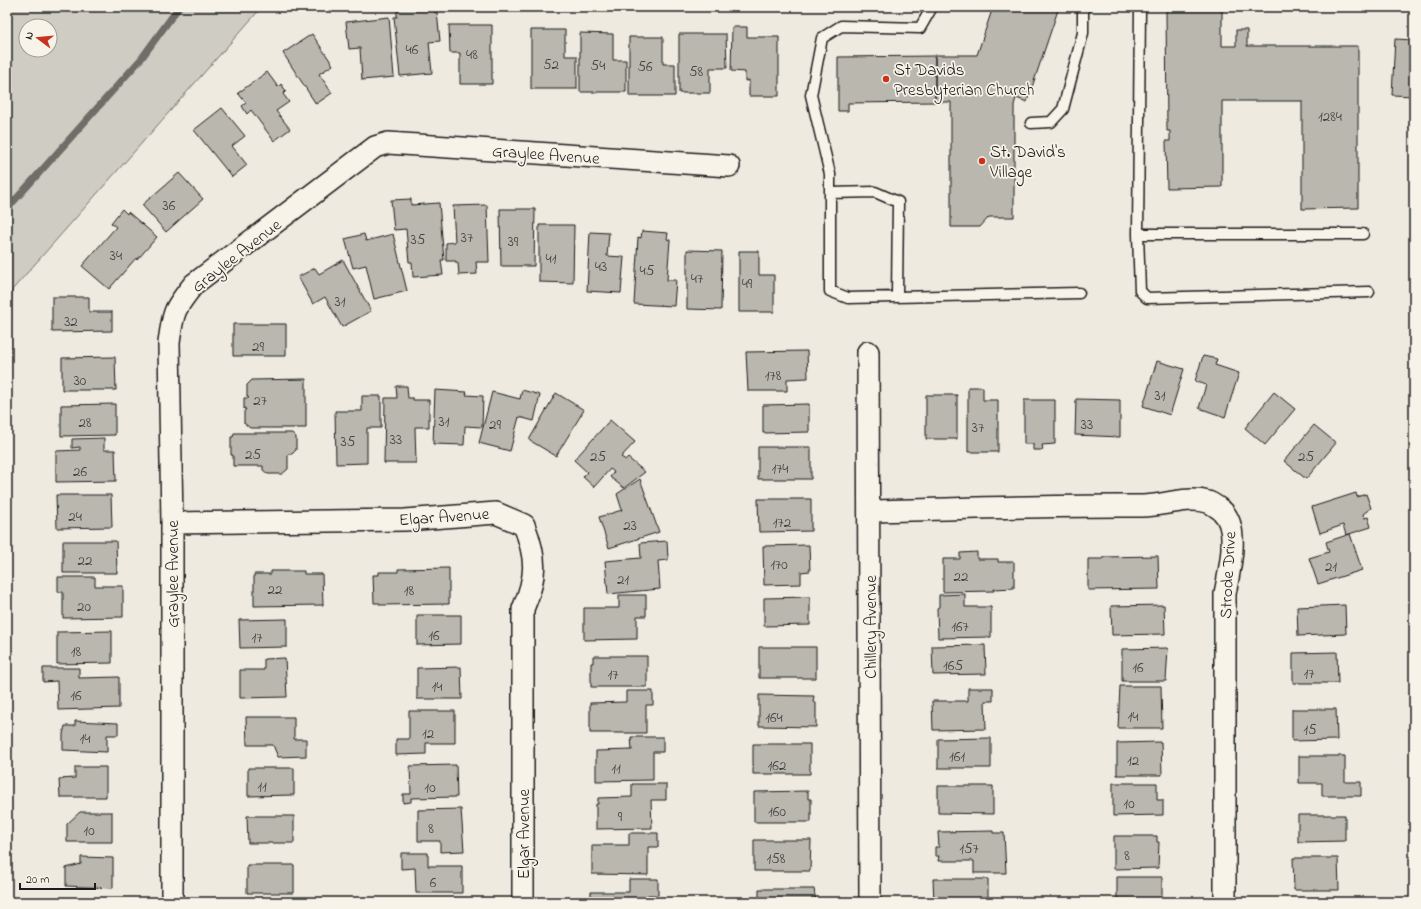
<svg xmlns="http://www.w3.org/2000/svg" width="1421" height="909" viewBox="0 0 1421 909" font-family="'Indie Flower',sans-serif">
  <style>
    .green { fill: #cfccc3; stroke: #767470; fill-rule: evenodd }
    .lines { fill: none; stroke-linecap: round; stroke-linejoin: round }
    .stream { stroke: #6f6d69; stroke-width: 7 }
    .building { fill: #bab7af; stroke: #1c1c1c }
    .lane-casing { stroke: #1c1c1c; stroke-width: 13 }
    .street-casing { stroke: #1c1c1c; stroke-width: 24 }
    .lane { stroke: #f7f3e8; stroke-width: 10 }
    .street { stroke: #f7f3e8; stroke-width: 21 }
    .poi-dot { fill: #c8321e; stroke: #f7f3e8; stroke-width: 1.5 }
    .labels { text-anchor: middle; stroke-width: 3.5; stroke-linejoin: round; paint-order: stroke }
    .number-label { font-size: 15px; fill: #444341 }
    .poi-label { font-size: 17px; fill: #1c1c1c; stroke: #f7f3e8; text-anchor: start }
    .street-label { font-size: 17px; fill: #1c1c1c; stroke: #f7f3e8 }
  </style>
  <rect width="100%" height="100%" fill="#eeeae0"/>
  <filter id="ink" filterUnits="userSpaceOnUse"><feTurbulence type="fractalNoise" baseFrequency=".025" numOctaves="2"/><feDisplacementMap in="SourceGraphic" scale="8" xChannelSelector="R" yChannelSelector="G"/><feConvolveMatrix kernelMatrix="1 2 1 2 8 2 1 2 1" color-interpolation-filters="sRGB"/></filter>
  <g filter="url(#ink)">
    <path class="green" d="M7,7H262L12,290L7,490ZM26,26H50V50H26Z"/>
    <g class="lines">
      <path class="stream" d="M7,209L141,59L179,7"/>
    </g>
    <path class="building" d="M397,7H434L435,13L437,12L440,41L429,42L432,73L400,76L394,17H397Z
      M993,7H1059L1027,102L1016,98L1014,105V217H989L980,227H951V102H935V55H977Z
      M1166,7H1222V46H1236V30H1247V46H1358V208L1302,209V101H1222V187L1167,188L1166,141H1170V131H1167Z
      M389,17L394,77L362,80L360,48L349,49L346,22Z
      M449,25H492V84H460V53H450Z
      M732,27H747V37H779V96H749V80L745,81V72L731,71Z
      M531,30H565V56H577V89H531Z
      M580,33L613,34V60H626V92H580Z
      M312,34L333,65L319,74L332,93L316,104L283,53Z
      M679,34H726L727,68H710V93H679Z
      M629,37H663V64H675V96H629Z
      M1395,39L1414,40V96L1392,95Z
      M935,56V102L848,103V111H838V57Z
      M267,72L278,87L281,84L286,91L283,94L289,102L276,111L290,129L274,141L251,110L247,114L242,106L246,103L238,93Z
      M222,108L245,136L232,146L247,165L232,177L194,130Z
      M179,173L203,199L166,232L142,205Z
      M411,199V205L439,203L444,260H441L443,275L413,277L412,262H409L406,229L394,230L391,200Z
      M487,205L489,262H476L477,274L459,275L458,263H456V261H446V243L455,242L453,206Z
      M122,209L127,214L128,212L157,237L137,260L136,258L109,289L82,266L116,227L111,223Z
      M500,209H535L534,266H501Z
      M539,225H574L573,283L539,282Z
      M642,231L668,233L667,239L670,240L667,280H676L674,306L634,304L638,237L641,238Z
      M590,232L609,233L607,256L624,257L621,293L587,291Z
      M364,234L366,241L393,234L407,291L374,299L366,265L353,268L345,239Z
      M687,250L722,251L721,310L687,309Z
      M739,251H759V275H774V312H739Z
      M343,260L371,311L342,327L325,297L313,304L298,277L315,268L319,274Z
      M52,297H89V312H112V331L52,332Z
      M233,324H286V356H233Z
      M807,351L808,378L787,379V391H748L746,352Z
      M1203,356L1217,359L1215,365L1239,373L1225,417L1199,408L1206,385L1195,381Z
      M115,357L116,390H62V358Z
      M1157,361L1184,369L1170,415L1143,406Z
      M306,379V428H250L244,423V412L246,409H244V398H249L247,396V385L252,380Z
      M396,386H407L408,398H413V400H429V427H415L416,463H384L385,398H397Z
      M968,387H983V400H998V452H968Z
      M435,390L467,392L466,395L483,396L482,427L465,426L464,445L433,444Z
      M522,390L540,395L534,421L519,417L510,451L479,443L492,392L520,399Z
      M1274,392L1295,409L1265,445L1245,428Z
      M556,393L584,410L556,456L529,440Z
      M926,395H957V439H926Z
      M362,396H381V428H367V463L336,464L335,411H362Z
      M1076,399L1120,400V437L1075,435Z
      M1024,400H1055V444L1042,445L1043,450H1033V444H1024Z
      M115,404V435L61,436V405Z
      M809,404V432L763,433V405Z
      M610,420L635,442L621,457L626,460L628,458L645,472L624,488L610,477L614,472L610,469L594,487L583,477L587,472L574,460Z
      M1314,425L1336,443L1306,479L1284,461Z
      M234,433H292L296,437V450L292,454H288V469L282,474H268L263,470V466H233V455H231V437H233Z
      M104,438V450H115L116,481L56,482V451L80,450V447L72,448V439Z
      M758,447H811V479H758Z
      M640,479L659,532L609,548L599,517L622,510L617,494Z
      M1356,493L1357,497L1366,494L1371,508L1363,514L1364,518L1368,517L1371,527L1346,535L1343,525L1320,533L1312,507Z
      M56,495H111L112,527L57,528Z
      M758,499H811V531L759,532Z
      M1350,534L1362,570L1318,584L1309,558L1329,552L1326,542Z
      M63,541H116L117,573H63Z
      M667,541L668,560L658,561L660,589L608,594L605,561L641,558L640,543Z
      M809,545L810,571L801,572V584L764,585L763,546Z
      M977,552V559H998V562H1014V588L994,589V591L943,592V559H960V553Z
      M1158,556L1159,589L1088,590V559H1103V557Z
      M449,568V604L380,605V603H374L373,575H379V572H398V569Z
      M271,571H304V574H322L323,605L254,606V574H271Z
      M58,577H95V586H123V617L63,618V592H58Z
      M965,594V607H991V637L938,638L937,608L939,607V595Z
      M619,595H646V616H637V639L584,640V608H619Z
      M810,597V625L764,626V598Z
      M1164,605L1165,634L1112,635L1111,606Z
      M1345,605L1346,634L1298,636L1297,607Z
      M417,615H461V644L417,645Z
      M287,619V647L240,648L239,620Z
      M112,631V663L57,664V632Z
      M985,645L986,674L933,675L932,646Z
      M759,647H816V678H759Z
      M1168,648L1166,681H1122V649Z
      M1337,652L1338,683H1293V653Z
      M593,656H647V687H591V663H593Z
      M285,658L287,697L240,698V670H264V659Z
      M461,667L462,699H417V668Z
      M43,668H79V678L119,677V708L58,710L57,681L43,682Z
      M1120,686H1161L1162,728H1118Z
      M968,688H993V701H985L986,729L933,730L932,701H968Z
      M626,691H653V705H646V733H590V703L626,702Z
      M759,695L814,696L813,702L816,703V727L759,726Z
      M1292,709H1336L1337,740L1292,741Z
      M409,711H455V743H426V754L396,755V739H409Z
      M246,717H294V739H306V756L278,757L273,745H247Z
      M75,721L118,723V735H107V752L63,750V734L65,726H75Z
      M631,737H663V752H653V780L596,781V751L632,750Z
      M991,738V768H938V739Z
      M1161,742L1162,775H1117V743Z
      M753,744H810V774H753Z
      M1299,756H1345V782H1361V796H1322V783H1299Z
      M456,765L457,797L411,798V802L403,803V794H411L410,766Z
      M75,767H106V797H60L59,779L75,778Z
      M248,768H294V795L248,796Z
      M1113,783H1157V800H1163V815L1113,816Z
      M632,784H666V800H651L652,828L596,829V804H598V798L632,797Z
      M938,786H993V814L938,813Z
      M808,791V799H811V822H754V792Z
      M461,809L464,851L440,852V841H418V810Z
      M80,812H112V842H67V824Z
      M1298,815H1345V841L1298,842Z
      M247,816H294V843H248Z
      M993,831V833H1004L1006,873H974V861H938L939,856H935V847H939L938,832Z
      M629,833H658V847H648V875L592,874V845H629Z
      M1114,836H1157V842H1159L1158,868L1114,869Z
      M754,840H811L810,871H754Z
      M401,853H428V866H462V893H416L415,868L401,869Z
      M81,857L113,858V888L66,886V868L81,864Z
      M1293,858H1338L1339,890H1294Z
      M247,865H294V893H247Z
      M1117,877H1162V902H1117Z
      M629,879H658V895H648V902H591V892H629Z
      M933,879H988V902H934Z
      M759,889H814L816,902H759Z"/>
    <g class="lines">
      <defs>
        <path id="lane" d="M932,7L920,28L841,26L822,38L811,95L830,174V291L848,298L1079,293
          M1140,7L1138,234L1140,291L1147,298L1369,292
          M1031,123L1051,122L1063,109L1083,33V7
          M830,193L875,192L898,202L897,297
          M1138,234H1363"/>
        <path id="street" d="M868,352L870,902
          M869,511C960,509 1051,505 1142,506C1163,506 1186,496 1208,502C1212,503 1218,508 1221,510C1241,527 1229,571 1225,594V902
          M172,523L405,520L496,513L524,525C537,559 537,576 523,609V902
          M172,902V523L169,343C173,311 174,309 194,284L375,147L388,143L729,166"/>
      </defs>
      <use href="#lane" class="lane-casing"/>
      <use href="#street" class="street-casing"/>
      <use href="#lane" class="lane"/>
      <use href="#street" class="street"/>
    </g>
  </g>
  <g class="poi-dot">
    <circle cx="886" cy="79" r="4"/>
    <circle cx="982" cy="161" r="4"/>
  </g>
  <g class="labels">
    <g class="number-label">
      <text x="412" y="54">46</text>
      <text x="472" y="59">48</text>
      <text x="551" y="69">52</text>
      <text x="598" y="70">54</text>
      <text x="645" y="71">56</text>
      <text x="696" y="76">58</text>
      <text x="1330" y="121">1284</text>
      <text x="169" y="210">36</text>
      <text x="467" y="242">37</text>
      <text x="418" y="244">35</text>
      <text x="513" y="246">39</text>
      <text x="116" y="260">34</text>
      <text x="551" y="263">41</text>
      <text x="601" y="271">43</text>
      <text x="647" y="275">45</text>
      <text x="697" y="283">47</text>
      <text x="747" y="288">49</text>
      <text x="340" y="306">31</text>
      <text x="71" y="326">32</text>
      <text x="258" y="351">29</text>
      <text x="773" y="380">178</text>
      <text x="80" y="385">30</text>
      <text x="1160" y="400">31</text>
      <text x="260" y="405">27</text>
      <text x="444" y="426">31</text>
      <text x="85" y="427">28</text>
      <text x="495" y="429">29</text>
      <text x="1087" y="429">33</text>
      <text x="978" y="432">37</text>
      <text x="396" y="444">33</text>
      <text x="348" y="446">35</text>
      <text x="253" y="459">25</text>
      <text x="598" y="461">25</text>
      <text x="1306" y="461">25</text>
      <text x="780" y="473">174</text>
      <text x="80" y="476">26</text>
      <text x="75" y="521">24</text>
      <text x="782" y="527">172</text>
      <text x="630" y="530">23</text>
      <text x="85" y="565">22</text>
      <text x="779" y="569">170</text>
      <text x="1331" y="571">21</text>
      <text x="961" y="581">22</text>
      <text x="623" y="584">21</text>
      <text x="275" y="594">22</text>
      <text x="409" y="595">18</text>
      <text x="84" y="611">20</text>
      <text x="960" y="631">167</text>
      <text x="434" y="640">16</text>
      <text x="257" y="642">17</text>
      <text x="76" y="656">18</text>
      <text x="953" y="670">165</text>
      <text x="1138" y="672">16</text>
      <text x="1309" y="678">17</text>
      <text x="613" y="679">17</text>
      <text x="437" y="691">14</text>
      <text x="76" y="700">16</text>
      <text x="1133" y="721">14</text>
      <text x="774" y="722">164</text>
      <text x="1310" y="734">15</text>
      <text x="428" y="738">12</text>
      <text x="85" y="743">14</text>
      <text x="957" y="761">161</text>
      <text x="1133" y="765">12</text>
      <text x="777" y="770">162</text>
      <text x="616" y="773">11</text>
      <text x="262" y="791">11</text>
      <text x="430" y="792">10</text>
      <text x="1129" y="808">10</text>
      <text x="777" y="816">160</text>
      <text x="620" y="821">9</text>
      <text x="431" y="833">8</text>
      <text x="89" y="835">10</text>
      <text x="969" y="853">157</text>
      <text x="1127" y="860">8</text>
      <text x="776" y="863">158</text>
      <text x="433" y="887">6</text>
    </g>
    <g class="poi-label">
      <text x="894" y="75">St Davids<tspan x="894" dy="20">Presbyterian Church</tspan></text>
      <text x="990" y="157">St. David's<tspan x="990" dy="20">Village</tspan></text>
    </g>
    <g class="street-label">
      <text transform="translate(546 154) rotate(4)" y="6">Graylee Avenue</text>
      <text transform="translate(236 255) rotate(-38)" y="6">Graylee Avenue</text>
      <text transform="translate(444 516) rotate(-4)" y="6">Elgar Avenue</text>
      <text transform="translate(172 574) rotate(-90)" y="6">Graylee Avenue</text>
      <text transform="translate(1227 575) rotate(-87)" y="6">Strode Drive</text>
      <text transform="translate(870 627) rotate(-90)" y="6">Chillery Avenue</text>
      <text transform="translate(523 834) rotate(-90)" y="6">Elgar Avenue</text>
    </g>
  </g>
  <rect width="1421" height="909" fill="none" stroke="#f7f3e8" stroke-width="24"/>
  <rect x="12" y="12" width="1397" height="885" fill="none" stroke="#1c1c1c" stroke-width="1.5" filter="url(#ink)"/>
  <g transform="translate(38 38) rotate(286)"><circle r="19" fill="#f7f3e8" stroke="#9f9d96"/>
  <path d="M0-3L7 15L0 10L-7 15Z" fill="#c8321e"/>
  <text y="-6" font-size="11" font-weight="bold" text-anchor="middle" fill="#1c1c1c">N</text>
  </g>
  <path d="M20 883v6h75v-6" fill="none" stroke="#1c1c1c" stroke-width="2"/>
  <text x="26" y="883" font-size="12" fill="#1c1c1c" stroke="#f7f3e8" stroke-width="3" paint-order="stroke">20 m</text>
</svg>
